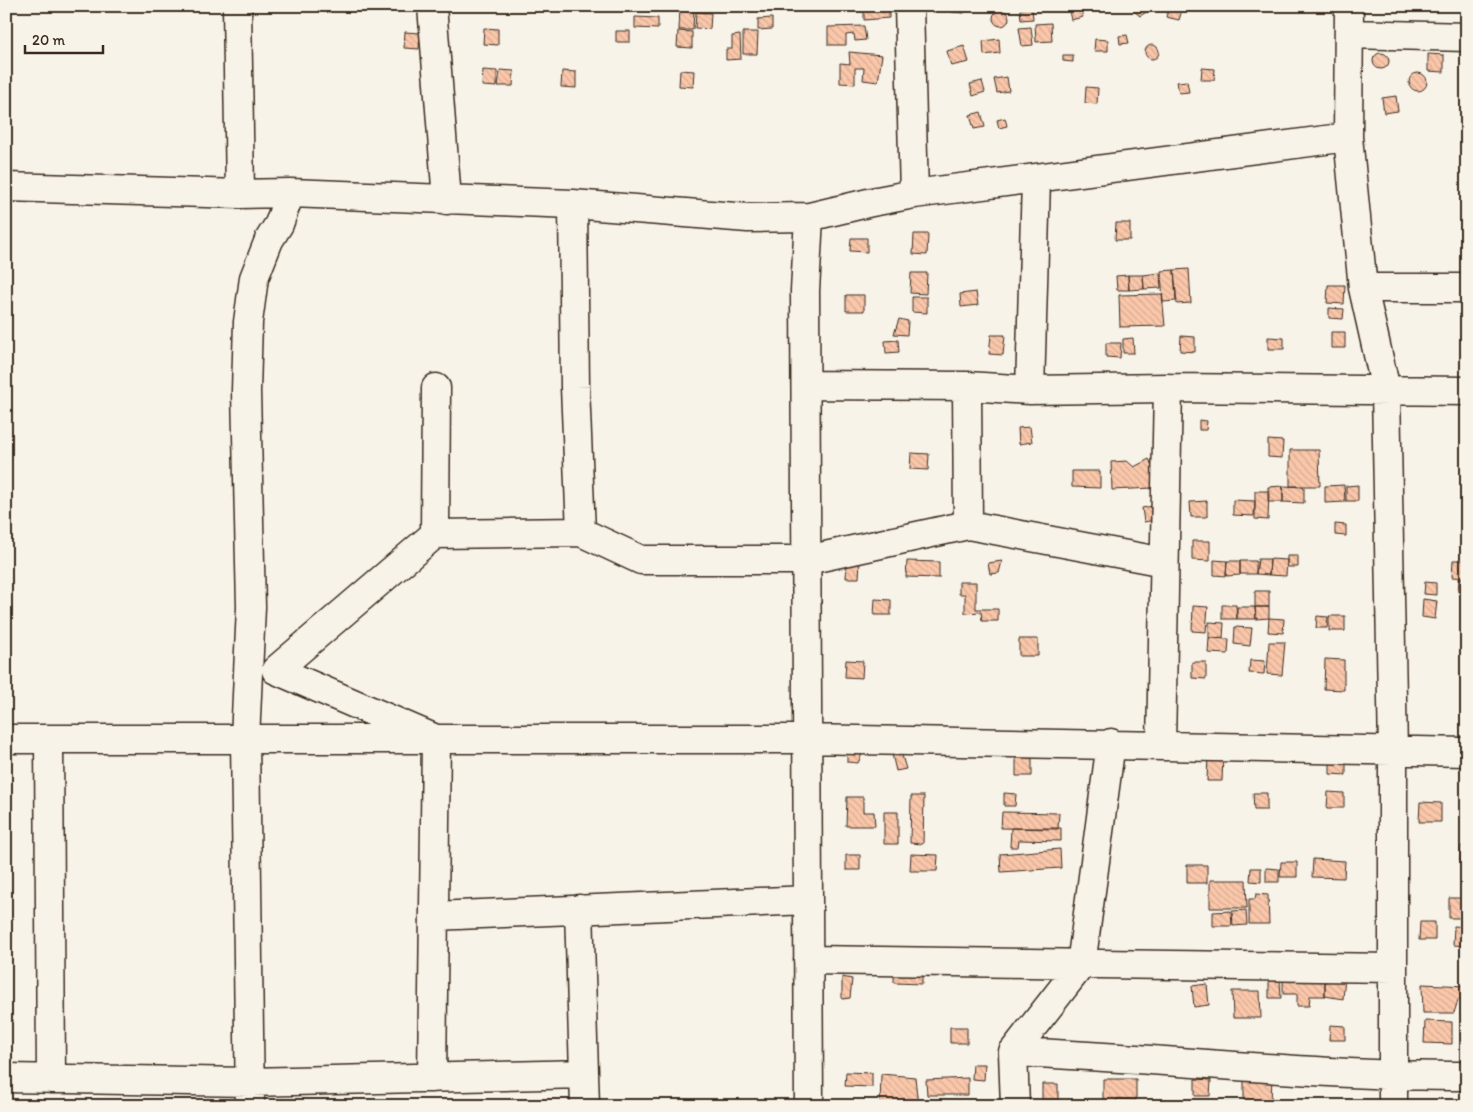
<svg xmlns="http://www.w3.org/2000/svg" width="1473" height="1112" viewBox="0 0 1473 1112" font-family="Itim,sans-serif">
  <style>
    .building { fill: url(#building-back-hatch); stroke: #3b2a1e }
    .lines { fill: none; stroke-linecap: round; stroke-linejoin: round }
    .street-casing { stroke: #3b2a1e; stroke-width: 31 }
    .street { stroke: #f7f3e8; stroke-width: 28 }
  </style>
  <defs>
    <pattern id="building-back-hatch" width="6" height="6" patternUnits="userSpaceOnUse" patternTransform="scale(1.25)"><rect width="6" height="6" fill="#fac7aa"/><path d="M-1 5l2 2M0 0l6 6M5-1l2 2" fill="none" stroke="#d7ab92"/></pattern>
  </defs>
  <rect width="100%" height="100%" fill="#f7f3e8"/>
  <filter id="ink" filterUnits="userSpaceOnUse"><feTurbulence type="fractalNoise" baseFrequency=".02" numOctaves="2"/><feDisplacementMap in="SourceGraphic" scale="10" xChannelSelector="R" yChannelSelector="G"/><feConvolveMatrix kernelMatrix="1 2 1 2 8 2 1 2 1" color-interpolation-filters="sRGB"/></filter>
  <g filter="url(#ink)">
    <path class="building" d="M680,6H694L693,30H679Z
      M864,6H889V18L864,20Z
      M952,6H964V13L952,12Z
      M1133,6H1149L1148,11L1140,16L1134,11Z
      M1169,7L1182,10L1179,20L1166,17Z
      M1032,8L1033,19L1021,20L1020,9Z
      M1080,8L1083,17L1071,20L1069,11Z
      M993 18a8 8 0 1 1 16 0a8 8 0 1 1-16 0Z
      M696,12L711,13L710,29L695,28Z
      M635,17L658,18V29L635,28Z
      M772,18V29L758,30V19Z
      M1051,23L1052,41L1036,42L1035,24Z
      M864,26L866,40L855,41L854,34L846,35V45H828V27Z
      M1031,27L1033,45L1022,46L1019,28Z
      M484,28L498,29V45L483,44Z
      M616,31H630V42H616Z
      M678,31L692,32V48L677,47Z
      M405,32L420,33L419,49L404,48Z
      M743,32H758L757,54H743Z
      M740,35L741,59L726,60V49H732V36Z
      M1127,35L1129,43L1120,44L1119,36Z
      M999,39L1000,53L984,55L983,41Z
      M1095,39L1108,40V51H1094Z
      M1145 52a7 7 0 1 1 14 0a7 7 0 1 1-14 0Z
      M964,46L969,62L951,66L947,51Z
      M849,52L882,55L878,82L863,80L864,68H855V84L840,83V63L850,64Z
      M1373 61a8 8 0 1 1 16 0a8 8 0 1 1-16 0Z
      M1428,54L1444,55V72L1428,71Z
      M1063,55H1073V62L1063,61Z
      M1202,68L1215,69L1214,80H1201Z
      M483,70L497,71V87L482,86Z
      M500,70L514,71L513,86H498Z
      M680,70L694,71L693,87L679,86Z
      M562,71L576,72V88L561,87Z
      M1409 82a9 9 0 1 1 18 0a9 9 0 1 1-18 0Z
      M1007,77L1009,91L997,93L994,79Z
      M982,81L985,92L973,96L970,84Z
      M1187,81L1189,92L1179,93L1177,82Z
      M1086,87L1098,88L1097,104L1085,103Z
      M1396,96L1398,111L1384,113L1382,98Z
      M981,112L985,127L974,129L970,115Z
      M1005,118L1007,126L999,128L997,120Z
      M1116,223H1130V240H1115Z
      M914,234H928L927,255L913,254Z
      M851,238H867V252L850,251Z
      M1189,269L1191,303L1177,304L1174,270Z
      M1174,270L1176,301L1163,302L1161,271Z
      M911,273H927L926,294L910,293Z
      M1160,273L1161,288L1144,289L1143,275Z
      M1128,275H1143L1144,289L1129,290Z
      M1128,275L1129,290H1117L1116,276Z
      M1328,285H1345L1344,304L1327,303Z
      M976,292L978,305L961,307L960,294Z
      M1162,294L1165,326L1120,327L1119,295Z
      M846,295H864V311H846Z
      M912,297H927V313L912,312Z
      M1329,308L1344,309L1343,319L1329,318Z
      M899,319L908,321L907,335L894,334Z
      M1331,332H1345V348H1331Z
      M991,335H1005L1003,355L989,354Z
      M1181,336L1195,337V352L1180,351Z
      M1268,337L1284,338V349H1268Z
      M1133,338L1134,353H1123V339Z
      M898,340L899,352L886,353L885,341Z
      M1106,343H1121L1120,358L1106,357Z
      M1199,420L1207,421L1206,430H1199Z
      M1030,427L1032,442L1019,444L1018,428Z
      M1268,440L1283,441L1282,458L1268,457Z
      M1290,450H1319L1320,486H1290Z
      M911,453L929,454L928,470L910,469Z
      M1149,459L1152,466L1158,467L1153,488L1112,490L1111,462L1127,461L1134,467Z
      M1072,471H1100V488L1072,487Z
      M1344,485L1345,502L1325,503V486Z
      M1358,485V501H1346V486Z
      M1283,486L1304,487V503L1283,502Z
      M1283,486V502H1268V487Z
      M1255,491H1269L1268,520L1255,519Z
      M1233,500L1255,501L1254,516L1233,515Z
      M1207,501V517H1191L1190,502Z
      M1153,506L1155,520L1144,522L1142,508Z
      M1335,524L1346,525V536L1335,535Z
      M1192,541H1210V561L1192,560Z
      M1287,556H1298V567H1287Z
      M1258,559H1270L1269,575L1256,574Z
      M1270,559L1287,560L1286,576L1269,575Z
      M847,560L860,561L859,578H846Z
      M1214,560L1227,561L1226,576L1214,575Z
      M1453,560H1467V578L1452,577Z
      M907,561L939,562V578L906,577Z
      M1002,561L999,573L990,574L988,563Z
      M1227,561H1240V575L1226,576Z
      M1240,561H1256V574H1240Z
      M1459,579H1467V593L1458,592Z
      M959,582H976V609H998V621H982L981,612L965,613V594H959Z
      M1425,582L1436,583V595L1424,594Z
      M1255,591H1269V607H1255Z
      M875,599L891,600V615H874Z
      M1423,599L1437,601L1435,619L1422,617Z
      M1222,605H1236L1237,619H1222Z
      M1193,606L1208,607L1206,632L1192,631Z
      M1237,607H1255L1256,619H1237Z
      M1255,607H1269V618L1256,619Z
      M1317,616L1328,617L1327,628H1316Z
      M1329,616H1345V631H1329Z
      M1269,618L1284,619L1283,633L1268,632Z
      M1209,622L1224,623L1223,638H1209Z
      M1235,627L1252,628L1250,646L1234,644Z
      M1209,638L1229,639L1228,654L1208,653Z
      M1019,639H1038V656H1019Z
      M1269,642H1285L1282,675L1267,674Z
      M1325,659L1344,660V690L1324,689Z
      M846,660L863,661L862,678L845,677Z
      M1250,660L1265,661L1264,674L1249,673Z
      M1192,662H1206V679L1192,678Z
      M847,751L863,752L858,763L847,762Z
      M901,752L906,769L896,771L892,754Z
      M1330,753H1346V775L1330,774Z
      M1208,754L1223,755L1222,781H1207Z
      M1016,756H1032V776H1016Z
      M1328,792L1344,793V808H1327Z
      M1004,793L1016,794L1015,806H1004Z
      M1253,793H1267V810H1254Z
      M911,796H924L923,844L910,843Z
      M847,797H863V812H874L875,826H846Z
      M1420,802L1441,803V822H1419Z
      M884,812H898V844H884Z
      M1002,812L1059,813L1058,829L1001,828Z
      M1011,828H1061V841L1019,840L1018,847H1010Z
      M1461,846H1467V862L1460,861Z
      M1060,849L1061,868L1001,872L1000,854Z
      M911,854L938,855L937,871H910Z
      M846,855H860V870H846Z
      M1313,859L1345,861L1344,878L1312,877Z
      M1281,862H1297V877H1280Z
      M1187,865H1207V883H1187Z
      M1251,868H1261V882L1250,881Z
      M1266,868L1279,869V882H1266Z
      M1210,880H1246L1247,908H1210Z
      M1256,894L1268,895L1269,924H1249V899H1255Z
      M1449,898H1467V918H1449Z
      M1246,910L1247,925L1233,926L1232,911Z
      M1231,911L1232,926H1213V912Z
      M1420,922H1435V940H1419Z
      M1454,926L1467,927V946L1453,945Z
      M894,970H922V984L894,983Z
      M842,977L852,979L850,998L842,999Z
      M1345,977L1343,999L1325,996V979Z
      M1283,979H1325V996H1310L1309,1006H1297V994H1283Z
      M1269,980H1280L1281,998H1269Z
      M1207,984L1209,1005L1194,1007L1192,986Z
      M1422,984L1467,986V1000H1458L1454,1013H1423Z
      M1232,991H1260L1261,1018H1233Z
      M1425,1021L1452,1022V1044L1424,1043Z
      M1330,1025L1345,1026V1040H1329Z
      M950,1027H967V1043H950Z
      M973,1064H985L984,1080L972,1079Z
      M846,1072L872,1073V1087L845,1086Z
      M881,1074L915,1077L918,1106H880Z
      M1244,1074H1272L1271,1106H1190L1191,1102L1244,1103Z
      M968,1078V1095H927L926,1080Z
      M1103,1079H1136V1100L1117,1099V1106H1103Z
      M1195,1079L1211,1080L1210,1096H1195Z
      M1042,1084H1058V1100H1042Z"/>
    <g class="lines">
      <defs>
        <path id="street" d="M237,6L240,194
          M432,6L447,200
          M909,6L914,194
          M1349,6L1348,137L1363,288L1386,390L1393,751V1106
          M1349,34L1467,37
          M6,187L240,194L290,193L573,204L748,218L809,217L805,291L809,1106
          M573,204L575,387L581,532
          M809,217L872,202L914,194L1348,137
          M1363,288H1467
          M806,385L967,386L1030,390L1168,388L1467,391
          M967,386L968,525
          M1030,390L1036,180
          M435,534L581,532L641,560H807L968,525L1164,562
          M6,739H807L1467,752
          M49,739L51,1079
          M1161,745L1168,388
          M579,909L585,1106
          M434,916L808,900
          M808,960L1393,968
          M1013,1052C1164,1058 1315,1076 1467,1076
          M6,1078L250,1082L584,1074
          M432,1078L436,739L276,670L435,534L436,388
          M250,1106L245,739L251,607L246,391L248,322L254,278L269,240L279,224L290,193
          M1015,1106L1013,1052L1081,965L1111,743"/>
      </defs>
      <use href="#street" class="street-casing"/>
      <use href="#street" class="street"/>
    </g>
  </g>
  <rect width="1473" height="1112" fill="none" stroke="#f7f3e8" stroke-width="25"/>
  <rect x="12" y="12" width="1448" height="1087" fill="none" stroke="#3b2a1e" stroke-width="2" filter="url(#ink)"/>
  <path d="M25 45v8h78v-8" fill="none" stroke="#3b2a1e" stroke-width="2.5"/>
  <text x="32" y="45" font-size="15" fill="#3b2a1e" stroke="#f7f3e8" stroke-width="4" paint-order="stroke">20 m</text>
</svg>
